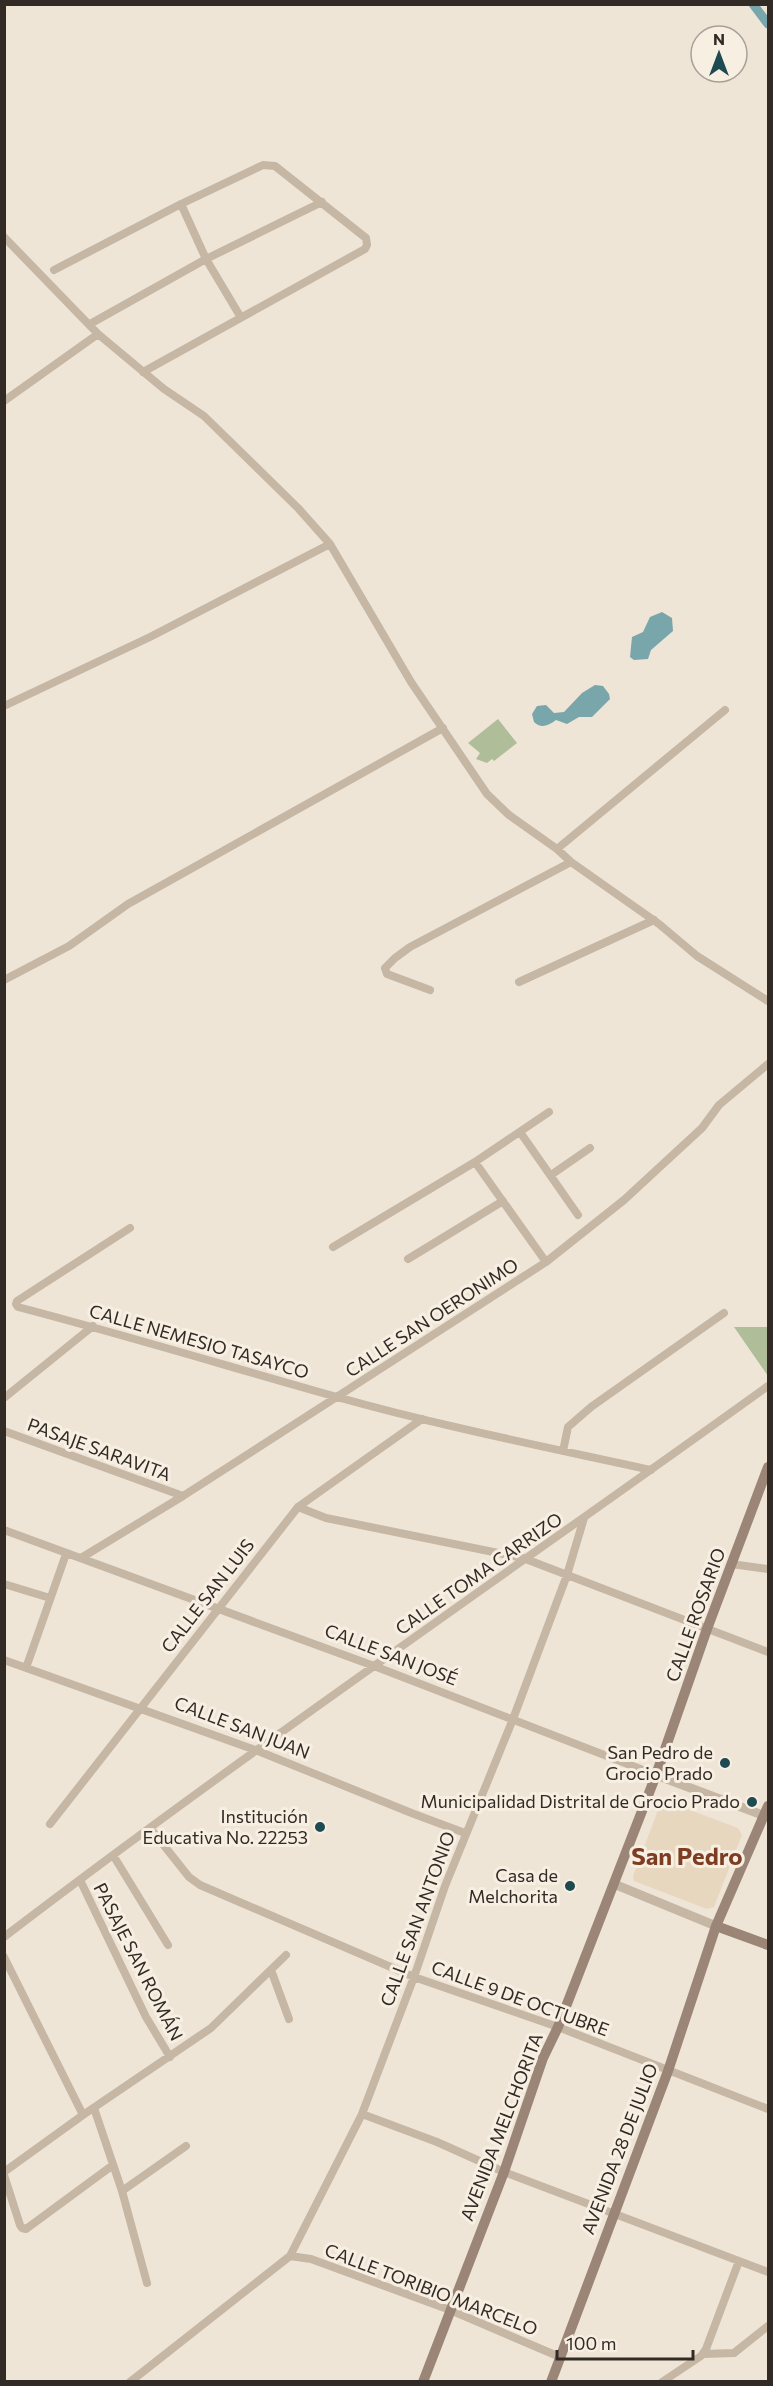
<svg xmlns="http://www.w3.org/2000/svg" width="773" height="2386" viewBox="0 0 773 2386" font-family="Commissioner,sans-serif">
  <style>
    .green { fill: #afbd98 }
    .plaza { fill: #e7d7bf }
    .water { fill: #78a6ab }
    .lines { fill: none; stroke-linecap: round; stroke-linejoin: round }
    .canal { stroke: #78a6ab; stroke-width: 9 }
    .minor { stroke: #c6b6a4; stroke-width: 8 }
    .tertiary { stroke: #c6b6a4; stroke-width: 9 }
    .secondary { stroke: #9a8576; stroke-width: 10 }
    .poi-dot { fill: #1d4b51; stroke: #f8efe3; stroke-width: 2 }
    .labels { text-anchor: middle; stroke-width: 6; stroke-linejoin: round; paint-order: stroke }
    .street-label { font-size: 18px; fill: #322a25; stroke: #f8efe3 }
    .poi-label { font-size: 18px; fill: #322a25; stroke: #f8efe3; text-anchor: end }
    .district-label { font-size: 24px; font-weight: bold; fill: #7d3d22; stroke: #f8efe3 }
  </style>
  <rect width="100%" height="100%" fill="#efe5d7"/>
  <path class="green" d="M498,719L517,743L494,761L492,759L487,763L476,759L480,753L468,743Z
    M734,1327H768V1376Z"/>
  <path class="plaza" d="M666,1801L738,1828L742,1835L714,1907L707,1909L634,1881L633,1876L660,1805Z"/>
  <path class="water" d="M662,612L672,618L673,631L651,650L648,659L634,660L630,657L632,637L643,632L650,617Z
    M595,685L603,686L609,694L610,699L592,717H579L567,724L556,720C548,726 541,729 534,722L532,714L537,706L546,705L554,713L564,712L582,693Z"/>
  <g class="lines">
    <path class="canal" d="M753,4L768,24"/>
    <path class="minor" d="M181,204L206,259L240,316
      M4,237L98,334L164,389L204,416L298,508L330,544L411,682L487,794L509,815L557,849L571,862L659,924L697,956L768,1001
      M54,270L181,204L263,165L275,166L366,238L367,245L365,249L143,372
      M90,324L206,259L322,202
      M4,401L98,334
      M4,706L150,637L330,544
      M557,849L725,710
      M4,980L69,946L128,904L443,728
      M519,982L654,920
      M430,990L387,974L385,968L395,958L410,947L571,862
      M520,1132L578,1215
      M475,1162L546,1262
      M551,1175L590,1148
      M130,1228L17,1301L16,1304L18,1307C125,1335 230,1367 337,1397C440,1426 546,1447 651,1470
      M333,1247L475,1162L549,1112
      M408,1259L503,1201
      M4,1398L93,1326
      M4,1431L183,1496
      M563,1451L568,1427L591,1407L724,1313
      M298,1507L326,1518L523,1558L768,1652
      M4,1530L374,1666L656,1775
      M81,1558L183,1496L546,1262L624,1200L702,1128L719,1105L768,1064
      M731,1564L768,1569
      M4,1584L50,1598
      M4,1660L258,1751L414,1814L465,1833
      M26,1668L66,1554
      M50,1824L298,1507L422,1419
      M150,1828L189,1877L200,1885L414,1977L558,2027L768,2109
      M113,1855L168,1945
      M80,1880L146,2017L170,2057
      M4,1937C254,1746 514,1569 768,1386
      M4,1957L83,2115
      M271,1970L289,2019
      M94,2108L122,2191L147,2283
      M362,2114L437,2142L504,2172L768,2272
      M4,2172L83,2115L211,2028L286,1955
      M4,2175L20,2225L22,2228L26,2229L113,2165
      M122,2191L186,2146
      M290,2256L311,2259L450,2310L560,2357
      M703,2354L734,2353L768,2326
      M130,2382L290,2256L362,2114L414,1977L445,1886L513,1719L567,1575L584,1518
      M662,2382L701,2356L706,2349L739,2261"/>
    <path class="tertiary" d="M656,1775L765,1816
      M614,1884L716,1926"/>
    <path class="secondary" d="M716,1926L768,1945
      M423,2382L504,2172L543,2058L558,2027L656,1775L707,1629L768,1467
      M551,2382L668,2071L716,1926L768,1806"/>
  </g>
  <g class="poi-dot">
    <circle cx="725" cy="1763" r="6"/>
    <circle cx="752" cy="1802" r="6"/>
    <circle cx="320" cy="1827" r="6"/>
    <circle cx="570" cy="1886" r="6"/>
  </g>
  <g class="labels">
    <g class="street-label">
      <text transform="translate(432 1318) rotate(-33)" y="6">CALLE SAN OERONIMO</text>
      <text transform="translate(199 1342) rotate(16)" y="6">CALLE NEMESIO TASAYCO</text>
      <text transform="translate(99 1450) rotate(20)" y="6">PASAJE SARAVITA</text>
      <text transform="translate(479 1574) rotate(-35)" y="6">CALLE TOMA CARRIZO</text>
      <text transform="translate(208 1596) rotate(-52)" y="6">CALLE SAN LUIS</text>
      <text transform="translate(696 1615) rotate(-70)" y="6">CALLE ROSARIO</text>
      <text transform="translate(391 1655) rotate(21)" y="6">CALLE SAN JOSÉ</text>
      <text transform="translate(242 1728) rotate(21)" y="6">CALLE SAN JUAN</text>
      <text transform="translate(418 1919) rotate(-70)" y="6">CALLE SAN ANTONIO</text>
      <text transform="translate(138 1962) rotate(63)" y="6">PASAJE SAN ROMÁN</text>
      <text transform="translate(520 1999) rotate(20)" y="6">CALLE 9 DE OCTUBRE</text>
      <text transform="translate(502 2127) rotate(-69)" y="6">AVENIDA MELCHORITA</text>
      <text transform="translate(620 2149) rotate(-69)" y="6">AVENIDA 28 DE JULIO</text>
      <text transform="translate(431 2290) rotate(21)" y="6">CALLE TORIBIO MARCELO</text>
    </g>
    <g class="poi-label">
      <text x="713" y="1759">San Pedro de<tspan x="713" dy="21">Grocio Prado</tspan></text>
      <text x="740" y="1808">Municipalidad Distrital de Grocio Prado</text>
      <text x="308" y="1823">Institución<tspan x="308" dy="21">Educativa No. 22253</tspan></text>
      <text x="558" y="1882">Casa de<tspan x="558" dy="21">Melchorita</tspan></text>
    </g>
    <g class="district-label">
      <text x="687" y="1865">San Pedro</text>
    </g>
  </g>
  <rect width="773" height="2386" fill="none" stroke="#322a25" stroke-width="12"/>
  <g transform="translate(719 54)"><circle r="28" fill="#f8efe3" stroke="#a9a097" stroke-width="1.5"/>
  <path d="M0-4.5L10 22L0 15L-10 22Z" fill="#1d4b51"/>
  <text y="-9" font-size="16" font-weight="bold" text-anchor="middle" fill="#322a25">N</text>
  </g>
  <path d="M557 2350v9h136v-9" fill="none" stroke="#322a25" stroke-width="3"/>
  <text x="566" y="2350" font-size="18" fill="#322a25" stroke="#f8efe3" stroke-width="4.5" paint-order="stroke">100 m</text>
</svg>
